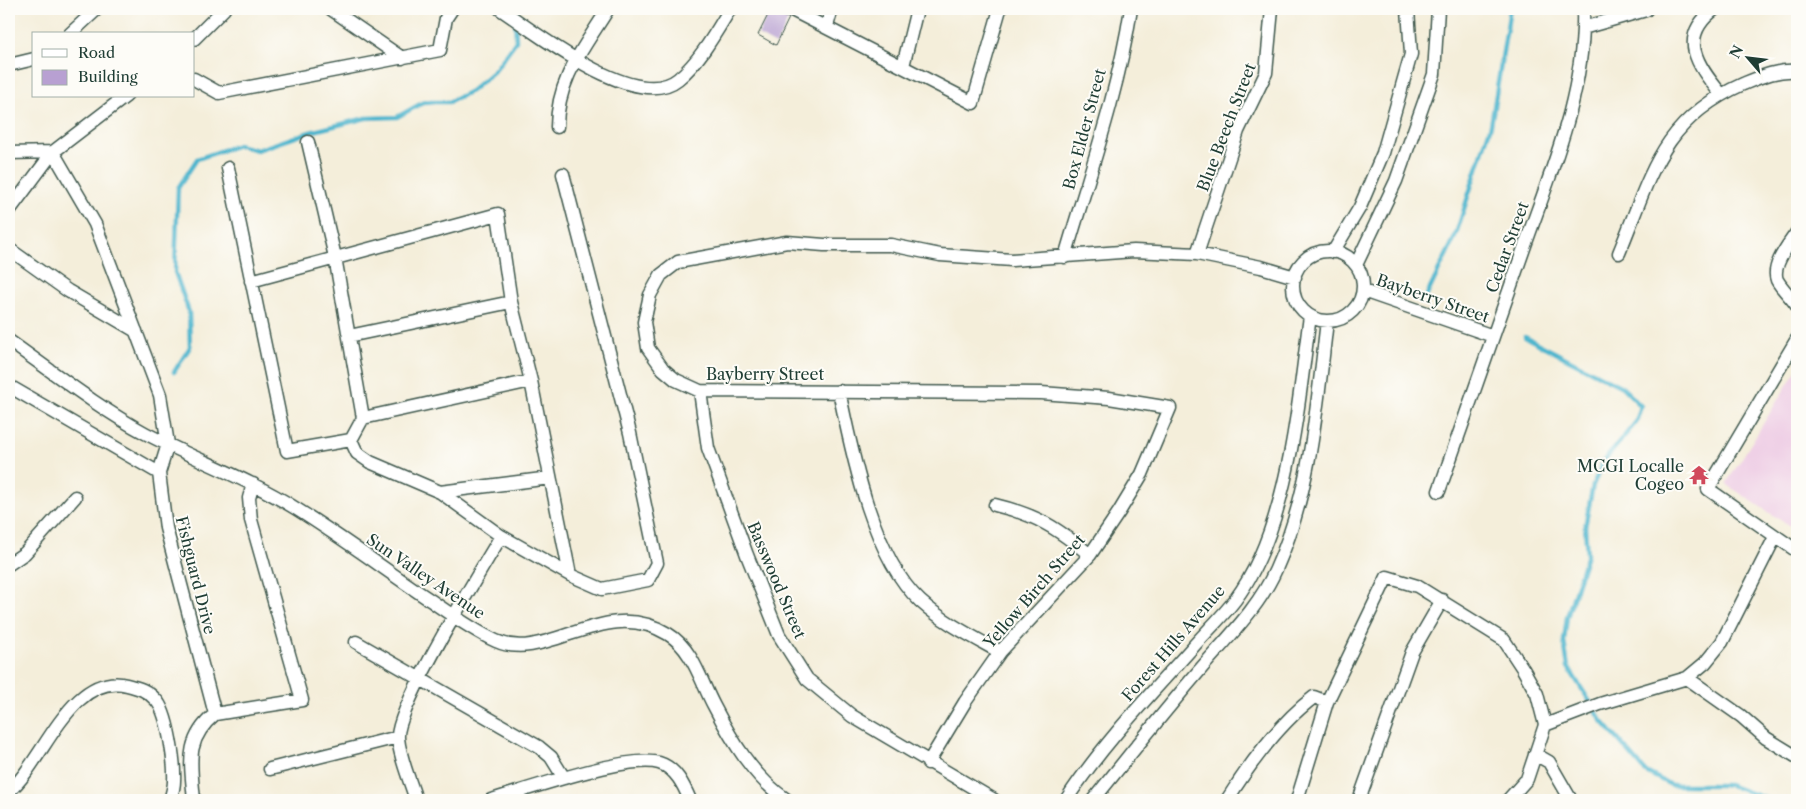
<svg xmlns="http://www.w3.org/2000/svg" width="1806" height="809" viewBox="0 0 1806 809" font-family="'Libre Caslon Text',serif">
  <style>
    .built { fill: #efd0e6 }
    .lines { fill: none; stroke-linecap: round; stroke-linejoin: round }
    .stream { stroke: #50b6ce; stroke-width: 4.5 }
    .building { fill: #b8a0d2 }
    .minor-casing { stroke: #3f584d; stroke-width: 15 }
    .minor { stroke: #fff; stroke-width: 12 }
    .labels { text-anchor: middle; stroke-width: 4; stroke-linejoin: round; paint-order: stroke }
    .street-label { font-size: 16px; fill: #1f3d34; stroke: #fdfcf7 }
    .poi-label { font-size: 16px; fill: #1f3d34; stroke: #fdfcf7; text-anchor: end }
  </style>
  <rect width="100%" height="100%" fill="#fdfcf7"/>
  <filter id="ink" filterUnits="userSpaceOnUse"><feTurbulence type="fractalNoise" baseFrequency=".02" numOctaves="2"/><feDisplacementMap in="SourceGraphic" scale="10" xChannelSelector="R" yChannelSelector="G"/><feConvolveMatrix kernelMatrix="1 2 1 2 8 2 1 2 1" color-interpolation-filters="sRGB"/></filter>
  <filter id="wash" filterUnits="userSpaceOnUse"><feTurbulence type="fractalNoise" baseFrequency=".0096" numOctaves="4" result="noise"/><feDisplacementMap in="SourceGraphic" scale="20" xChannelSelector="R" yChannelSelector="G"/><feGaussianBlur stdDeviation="1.12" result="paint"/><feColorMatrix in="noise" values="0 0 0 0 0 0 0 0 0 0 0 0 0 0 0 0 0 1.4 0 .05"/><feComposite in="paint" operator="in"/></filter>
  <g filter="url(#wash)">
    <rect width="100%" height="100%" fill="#f4eeda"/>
    <path class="built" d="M1797,369V531L1726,484Z"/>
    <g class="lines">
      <path class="stream" d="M1426,297L1455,237L1491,125L1510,9
        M1525,337L1622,387L1641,406L1636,422L1603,462L1593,485L1585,527L1587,554L1567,617L1564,641L1568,667L1602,721L1646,772L1671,785H1729L1770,800
        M174,372L190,347L189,312L175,272L178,188L197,159L238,145L257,150L310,132L366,118L397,117L424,102H449L471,91L495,70L516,41L515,9"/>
    </g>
    <g id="blocks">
      <path class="building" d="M769,13L789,18L776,45L758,35Z"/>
    </g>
  </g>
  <g filter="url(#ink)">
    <use href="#blocks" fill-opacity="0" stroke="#3f584d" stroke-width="1"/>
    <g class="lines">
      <defs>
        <path id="minor" d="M331,9L402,58
          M500,9C537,33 636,113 678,79C700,61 716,32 730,9
          M790,9L973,103L1000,9
          M1715,9C1677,37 1697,65 1721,94
          M827,26L832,9
          M1583,28L1646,10
          M70,34L97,9
          M194,39L224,9
          M9,65L34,59
          M903,66L917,9
          M194,79L219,93L440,50L446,18L452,9
          M557,127C557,79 584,48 608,9
          M308,142L335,257L363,418
          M53,152L95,224L160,395L168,444L159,473L166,528L215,714
          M9,153L53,152
          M228,168L287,451L351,440L363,418L531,381
          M9,211L53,152L126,96
          M1797,232C1790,243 1771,265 1777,280C1782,289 1791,297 1797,306
          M9,249L68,291L136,331
          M1293 286a35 35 0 1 1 70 0a35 35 0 1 1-70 0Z
          M1333,252L1360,207L1383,153L1411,54L1408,9
          M1619,253C1651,176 1660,121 1743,84C1760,77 1778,69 1797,71
          M1197,254L1238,131L1266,73L1272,9
          M1065,257C1089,175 1118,93 1131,9
          M1356,265L1396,181L1434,74L1438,9
          M251,281L498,214L511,302L531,381L570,575
          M1363,291L1493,336
          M349,336L511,302
          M1797,339L1708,489L1797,551
          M9,341C53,372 97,407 145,433C194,459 247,478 295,508C340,536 383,568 427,598C449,613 472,630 496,641C547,664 604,595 668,634C693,649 701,682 714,706C732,741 754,778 787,800
          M9,386L159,473
          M700,391L708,448L747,555L779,635L807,679L852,716L994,800
          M839,391C852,453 872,556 920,601C943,622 973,637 1000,652
          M351,440L357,453L370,462L440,492L501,536L570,575L602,589L648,580L657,563L630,433L563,174
          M1439,491C1466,412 1494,333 1522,254C1549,176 1586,93 1583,9
          M440,492L550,478
          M995,505C1037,515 1057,528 1090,555
          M9,564L25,553L75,497
          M356,642L539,747L551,757L564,778
          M1687,678L1741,716L1766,738L1797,757
          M1545,725L1600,704L1687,678L1705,663L1722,642L1775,537
          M1535,754L1549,762L1571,800
          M928,763L965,702L1000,652L1090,555L1119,512L1142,474L1170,408L1109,398L1041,393L700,391L676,380L663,369L648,348L644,322L650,295L661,275L678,262L787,242L824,245H891L940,255L1012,260L1134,251L1197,254L1261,267L1295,277
          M270,769L398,737
          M9,791C43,763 71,671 127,685C139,688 147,690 156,700C168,712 175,764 174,781C174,788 172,794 170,800
          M194,800C191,764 184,740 215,714L302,700L251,520L249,498L253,484
          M416,800C410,780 400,759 398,738C395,709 482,569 501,536
          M491,800C526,790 628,754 659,763C676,768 684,786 690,800
          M1066,800C1102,745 1148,697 1192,648C1206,632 1222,617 1235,600C1289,528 1298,403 1310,316
          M1093,800C1128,757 1163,713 1199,671C1226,639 1259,608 1276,569C1311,491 1317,405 1327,321
          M1227,800C1249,765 1281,722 1314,697L1327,702
          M1297,800L1327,702L1387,577L1417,586L1504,640L1523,669L1537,694L1545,725L1527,779L1508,800
          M1359,800L1412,652L1442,600"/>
      </defs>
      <use href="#minor" class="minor-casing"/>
      <use href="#minor" class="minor"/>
    </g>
  </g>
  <defs>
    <symbol id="temple-bare" viewBox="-9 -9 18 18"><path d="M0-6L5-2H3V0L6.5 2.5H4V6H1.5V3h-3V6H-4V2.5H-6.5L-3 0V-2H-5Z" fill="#d1495b" stroke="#fdfcf7" stroke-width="2.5" paint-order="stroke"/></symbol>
  </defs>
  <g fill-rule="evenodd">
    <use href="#temple-bare" x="1685" y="461" width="28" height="28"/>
  </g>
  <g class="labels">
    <g class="street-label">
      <text transform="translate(1226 127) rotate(-69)" y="6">Blue Beech Street</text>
      <text transform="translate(1084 129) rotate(-75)" y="6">Box Elder Street</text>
      <text transform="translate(1507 247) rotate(-70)" y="6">Cedar Street</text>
      <text transform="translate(1433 298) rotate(19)" y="6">Bayberry Street</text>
      <text x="765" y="380">Bayberry Street</text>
      <text transform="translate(196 575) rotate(76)" y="6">Fishguard Drive</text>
      <text transform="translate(426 576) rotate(34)" y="6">Sun Valley Avenue</text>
      <text transform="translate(777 580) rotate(67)" y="6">Basswood Street</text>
      <text transform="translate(1034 591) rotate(-49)" y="6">Yellow Birch Street</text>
      <text transform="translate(1173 643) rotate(-49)" y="6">Forest Hills Avenue</text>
    </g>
    <g class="poi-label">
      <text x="1684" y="472">MCGI Localle<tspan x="1684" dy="18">Cogeo</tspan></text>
    </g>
  </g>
  <rect width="1806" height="809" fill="none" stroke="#fdfcf7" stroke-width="30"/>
  <rect x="32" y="32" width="162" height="65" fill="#fdfcf7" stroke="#a4b0a9"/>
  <rect x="42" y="49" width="25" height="8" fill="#ffffff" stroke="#a4b0a9"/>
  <text x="78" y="58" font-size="15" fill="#1f3d34">Road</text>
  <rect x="42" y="70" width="25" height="15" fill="#b8a0d2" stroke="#a4b0a9"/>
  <text x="78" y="82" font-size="15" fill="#1f3d34">Building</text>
  <g transform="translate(1748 58) rotate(298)" stroke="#fdfcf7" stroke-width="4" paint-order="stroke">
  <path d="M0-4L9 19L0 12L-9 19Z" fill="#1f3d34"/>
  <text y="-8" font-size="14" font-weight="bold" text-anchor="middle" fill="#1f3d34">N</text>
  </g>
</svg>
